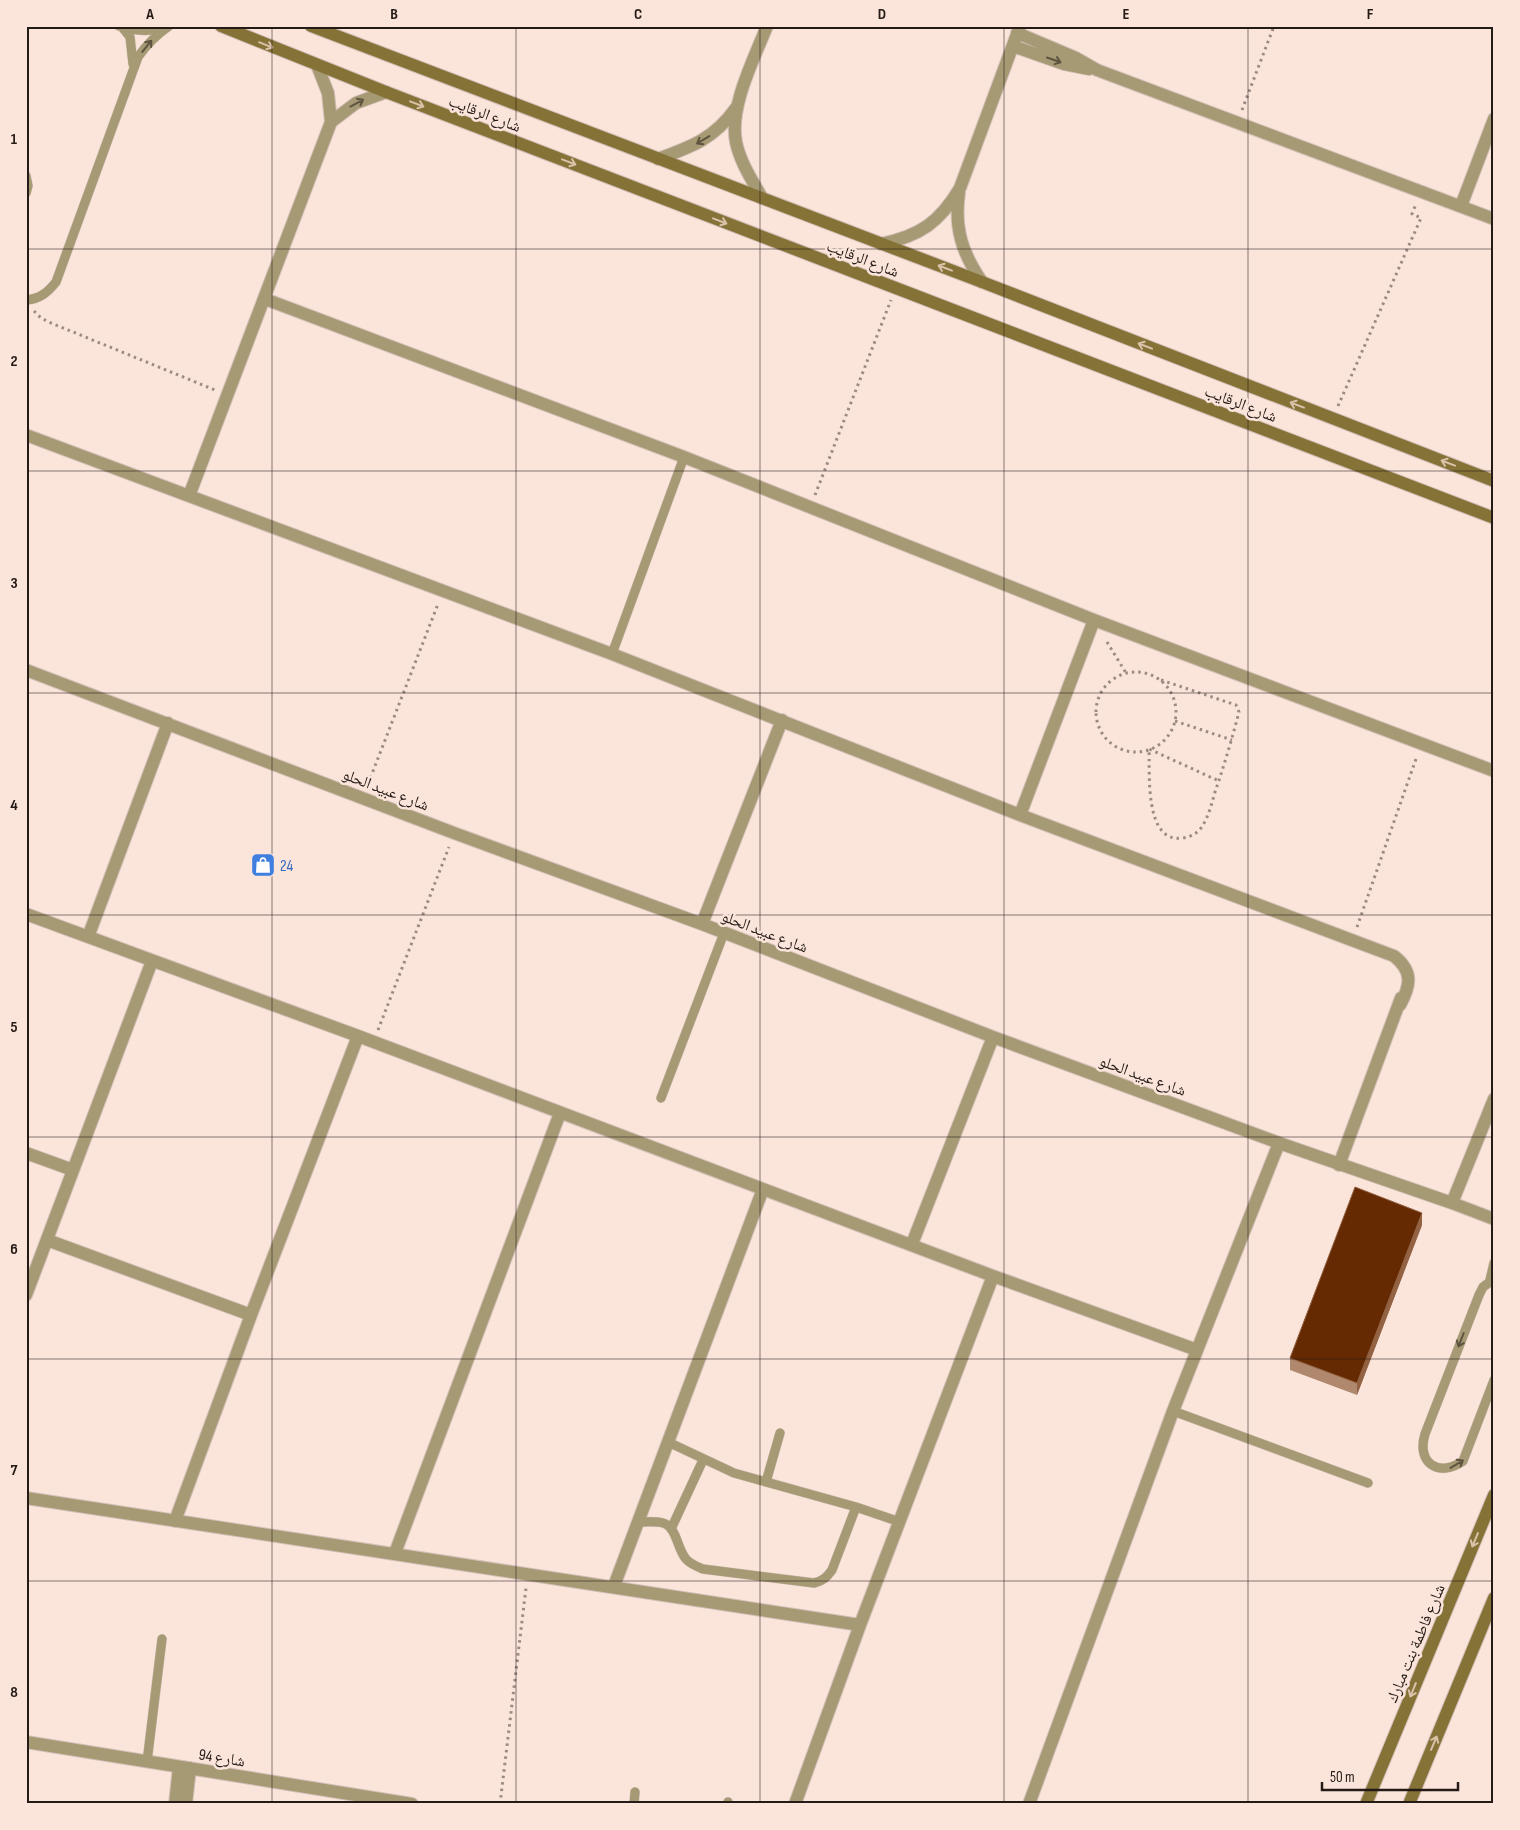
<svg xmlns="http://www.w3.org/2000/svg" width="1520" height="1830" viewBox="0 0 1520 1830" font-family="'Sofia Sans Condensed','Noto Naskh Arabic',sans-serif">
  <style>
    .lines { fill: none; stroke-linecap: round; stroke-linejoin: round }
    .lane-casing { stroke: #d4c0b8; stroke-width: 10 }
    .street-casing { stroke: #d4c0b8; stroke-width: 14 }
    .secondary-casing { stroke: #d4c0b8; stroke-width: 14 }
    .path { stroke: #9b8b83; stroke-width: 3; stroke-dasharray: 2.5 4; stroke-linecap: butt }
    .lane { stroke: #a69a74; stroke-width: 9 }
    .street { stroke: #a69a74; stroke-width: 12 }
    .secondary { stroke: #857237; stroke-width: 12 }
    .wall { fill: #b0886e }
    .shaded-wall { fill: #926243 }
    .building { fill: #652a02; stroke: #926243 }
    .oneway { stroke: #d8c2aa }
    .oneway2 { stroke: #5e5440 }
    .grid { fill: none; stroke: #241a16; stroke-width: 1; stroke-opacity: 0.55 }
    .labels { text-anchor: middle; stroke-width: 5; stroke-linejoin: round; paint-order: stroke }
    .street-label { font-size: 16px; fill: #241a16; stroke: #fbe5db }
    .shop-label { font-size: 16px; fill: #366cbe; stroke: #fbe5db; text-anchor: start }
    .neatline { fill: none; stroke: #241a16; stroke-width: 2 }
    .grid-label { font-size: 16px; text-anchor: middle; font-weight: bold; fill: #241a16 }
  </style>
  <rect width="100%" height="100%" fill="#fbe5db"/>
  <g class="lines">
    <defs>
      <path id="lane" d="M119,26C134,31 148,32 163,28
        M122,27L130,37L133,64
        M26,176L28,186L26,193
        M26,300C40,299 48,292 56,282L138,57C147,44 156,35 169,26
        M612,654L684,457
        M661,1098L724,933
        M1494,1279L1483,1287L1479,1295L1425,1434C1416,1463 1439,1478 1463,1461L1494,1380
        M1490,1280L1494,1263
        M1173,1411L1368,1483
        M668,1442L734,1473L856,1507L900,1522
        M766,1482L780,1433
        M639,1522C646,1522 655,1521 663,1523C677,1527 677,1549 686,1559C690,1564 696,1566 703,1569L814,1583C823,1581 827,1577 832,1570L856,1507
        M671,1529L703,1460
        M147,1762L162,1639
        M634,1804L635,1792
        M728,1804V1802"/>
      <path id="street" d="M1017,33L1076,58L1097,70L1494,219
        M1013,46L1064,64L1089,69
        M331,122L356,103L386,92
        M658,159C691,147 714,139 736,108
        M959,193C954,228 962,253 982,282
        M762,198C752,180 740,162 736,142C729,107 754,59 767,26
        M1461,206L1494,119
        M881,244C920,236 940,222 960,188L1020,26
        M265,299L684,457L1094,620L1494,771
        M26,435L612,654L1020,815L1394,956C1413,971 1411,985 1400,1005
        M189,496L331,122L328,93L317,65
        M26,670L454,833L702,924L993,1037L1279,1143L1452,1203L1494,1219
        M1020,815L1094,620
        M26,914L358,1036L993,1276L1197,1350
        M702,924L782,720
        M88,937L168,723
        M26,1153L73,1170
        M1339,1165L1401,998
        M1452,1203L1494,1099
        M47,1240L251,1315
        M912,1244L993,1037
        M26,1295L152,961
        M26,1498L860,1625
        M175,1521L251,1315L358,1036
        M395,1553L560,1113
        M614,1586L763,1189
        M26,1742L412,1804
        M175,1804L179,1767
        M186,1804L190,1768
        M795,1804L860,1625L993,1276
        M1029,1804L1173,1411L1279,1143"/>
      <path id="secondary" d="M221,26L386,92L1494,518
        M311,26L982,282L1494,481
        M1366,1804L1494,1495
        M1409,1804L1494,1598"/>
    </defs>
    <use href="#lane" class="lane-casing"/>
    <use href="#street" class="street-casing"/>
    <use href="#secondary" class="secondary-casing"/>
    <path class="path" d="M1242,110L1274,26
      M34,311L41,318L51,323L215,390
      M1338,406L1421,218L1412,214L1416,204
      M815,495L891,300
      M1107,642L1126,673
      M1096 712a40 40 0 1 1 80 0a40 40 0 1 1-80 0Z
      M1161,680L1236,705L1239,712C1232,739 1224,766 1215,792C1212,802 1210,812 1205,821C1201,831 1193,837 1182,838C1144,843 1150,773 1149,749L1219,781
      M1175,721L1232,740
      M368,784L438,604
      M1357,927L1417,756
      M378,1030L449,847
      M500,1804L526,1588"/>
    <use href="#lane" class="lane"/>
    <use href="#street" class="street"/>
    <use href="#secondary" class="secondary"/>
  </g>
  <path class="wall" d="M1422,1225L1357,1395L1290,1370V1358Z"/>
  <path class="shaded-wall" d="M1422,1213V1225L1357,1395V1383Z"/>
  <path class="building" d="M1355,1187L1422,1213L1357,1383L1290,1358Z"/>
  <defs><path id="oneway-shaft" d="M-6 0H5M1.5-3L5.5 0L1.5 3" fill="none" stroke-width="1.6" stroke-linecap="round" stroke-linejoin="round" transform="scale(1.25)"/></defs>
  <g class="oneway">
    <use href="#oneway-shaft" transform="translate(266 45) rotate(22)"/>
    <use href="#oneway-shaft" transform="translate(417 104) rotate(21)"/>
    <use href="#oneway-shaft" transform="translate(569 162) rotate(21)"/>
    <use href="#oneway-shaft" transform="translate(720 221) rotate(21)"/>
    <use href="#oneway-shaft" transform="translate(945 268) rotate(-159)"/>
    <use href="#oneway-shaft" transform="translate(1145 346) rotate(-159)"/>
    <use href="#oneway-shaft" transform="translate(1297 405) rotate(-159)"/>
    <use href="#oneway-shaft" transform="translate(1448 463) rotate(-159)"/>
    <use href="#oneway-shaft" transform="translate(1475 1540) rotate(113)"/>
    <use href="#oneway-shaft" transform="translate(1413 1690) rotate(112)"/>
    <use href="#oneway-shaft" transform="translate(1434 1743) rotate(-67)"/>
  </g>
  <g class="oneway2">
    <use href="#oneway-shaft" transform="translate(147 46) rotate(-51)"/>
    <use href="#oneway-shaft" transform="translate(1054 60) rotate(19)"/>
    <use href="#oneway-shaft" transform="translate(357 103) rotate(-28)"/>
    <use href="#oneway-shaft" transform="translate(703 140) rotate(149)"/>
    <use href="#oneway-shaft" transform="translate(1461 1340) rotate(111)"/>
    <use href="#oneway-shaft" transform="translate(1457 1464) rotate(-31)"/>
  </g>
  <path class="grid" d="M272,26V1804M516,26V1804M760,26V1804M1004,26V1804M1248,26V1804M26,249H1494M26,471H1494M26,693H1494M26,915H1494M26,1137H1494M26,1359H1494M26,1581H1494"/>
  <defs>
    <symbol id="shop-square" viewBox="-11 -11 22 22"><rect x="-9" y="-9" width="18" height="18" rx="4" fill="#3f7fe0" stroke="#fbe5db"/><path d="M-5-2.5h2.3a2.7 3.5 0 0 1 5.4 0H5L5.5 6h-11ZM-1.5-2.5h3a1.5 2.3 0 0 0-3 0Z" fill="#fff"/></symbol>
  </defs>
  <g fill-rule="evenodd">
    <use href="#shop-square" x="249" y="851" width="28" height="28"/>
  </g>
  <g class="labels">
    <g class="street-label">
      <text transform="translate(485 113) rotate(21)" y="6">شارع الرقايب</text>
      <text transform="translate(863 258) rotate(21)" y="6">شارع الرقايب</text>
      <text transform="translate(1241 403) rotate(21)" y="6">شارع الرقايب</text>
      <text transform="translate(386 789) rotate(21)" y="6">شارع عبيد الحلو</text>
      <text transform="translate(765 931) rotate(21)" y="6">شارع عبيد الحلو</text>
      <text transform="translate(1143 1075) rotate(20)" y="6">شارع عبيد الحلو</text>
      <text transform="translate(1415 1643) rotate(-67)" y="6">شارع فاطمة بنت مبارك</text>
      <text transform="translate(222 1757) rotate(9)" y="6">شارع 94</text>
    </g>
    <g class="shop-label">
      <text x="280" y="871">24</text>
    </g>
  </g>
  <rect width="1520" height="1830" fill="none" stroke="#fbe5db" stroke-width="55"/>
  <path d="M1322 1782v8h136v-8" fill="none" stroke="#241a16" stroke-width="2.5"/>
  <text x="1330" y="1782" font-size="15" fill="#241a16" stroke="#fbe5db" stroke-width="4" paint-order="stroke">50 m</text>
  <rect x="28" y="28" width="1464" height="1774" class="neatline"/>
  <g class="grid-label">
    <text x="150" y="19">A</text>
    <text x="394" y="19">B</text>
    <text x="638" y="19">C</text>
    <text x="882" y="19">D</text>
    <text x="1126" y="19">E</text>
    <text x="1370" y="19">F</text>
    <text x="14" y="144">1</text>
    <text x="14" y="366">2</text>
    <text x="14" y="588">3</text>
    <text x="14" y="810">4</text>
    <text x="14" y="1032">5</text>
    <text x="14" y="1254">6</text>
    <text x="14" y="1475">7</text>
    <text x="14" y="1697">8</text>
  </g>
</svg>
